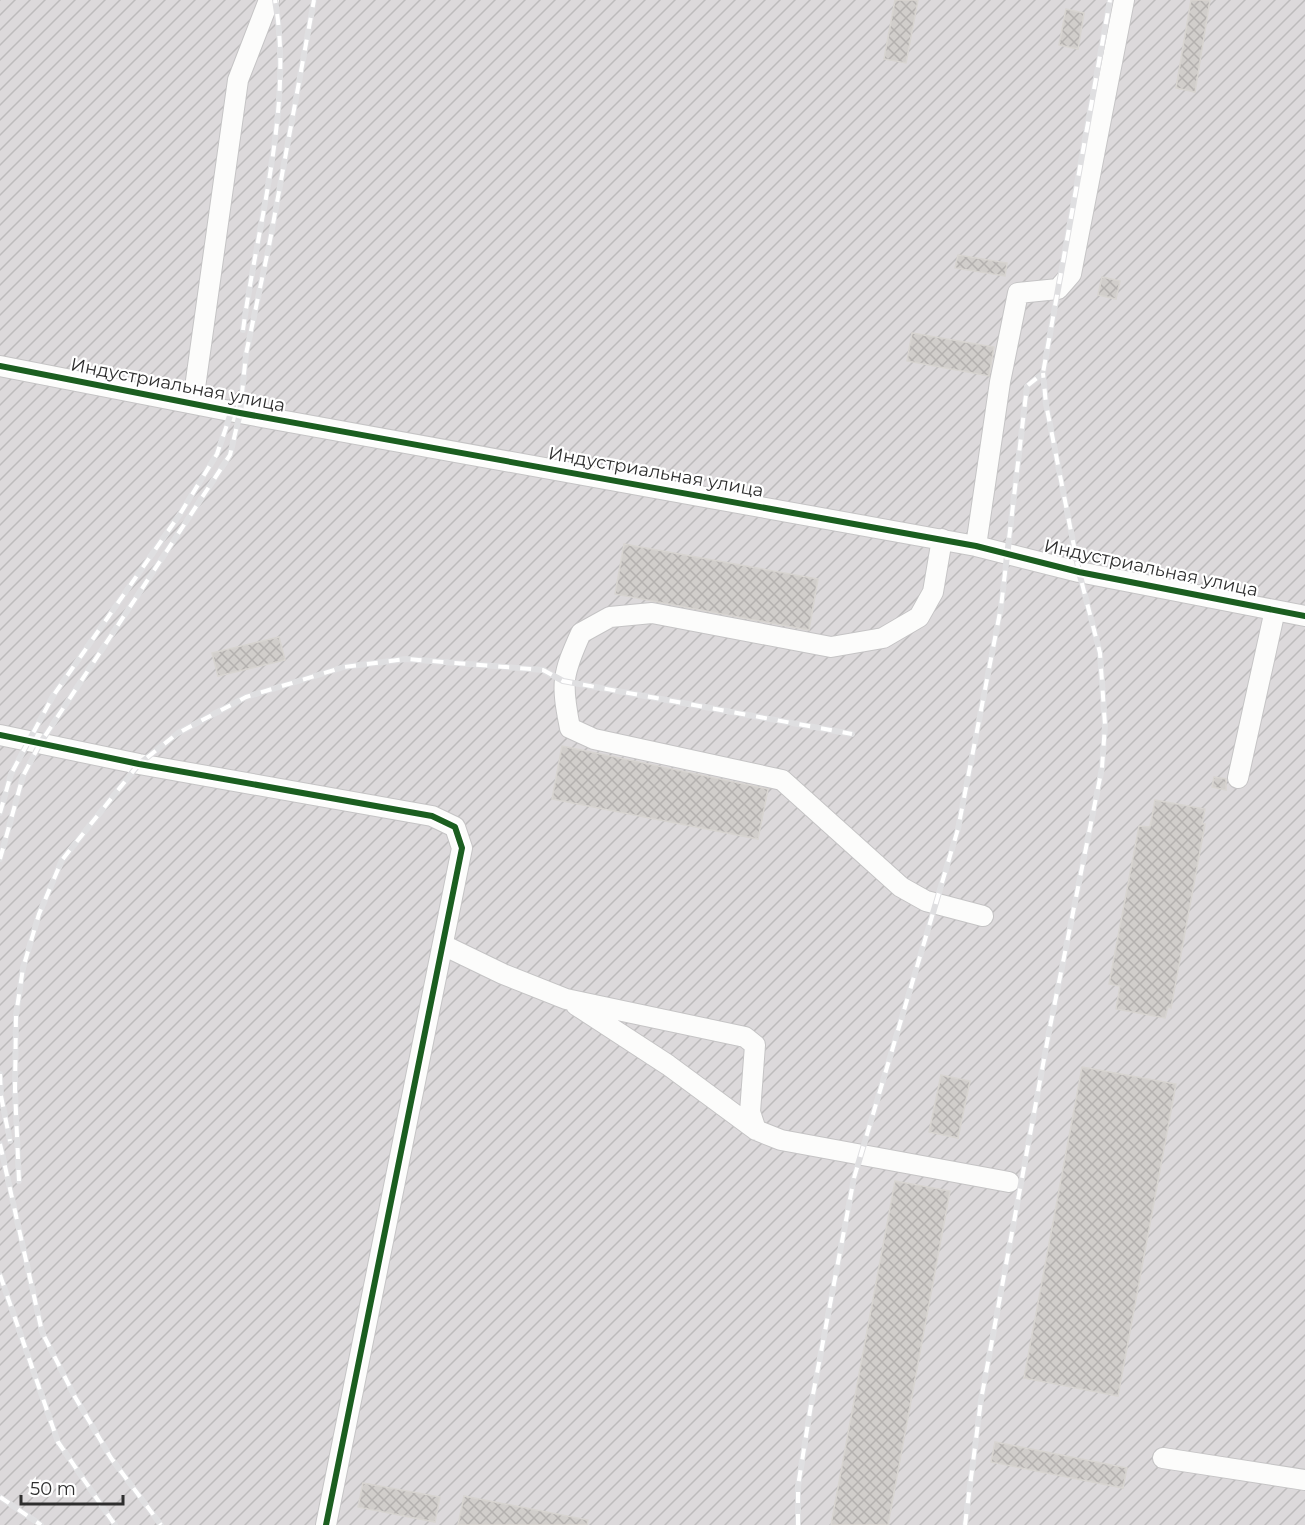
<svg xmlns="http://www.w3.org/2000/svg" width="1305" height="1525" viewBox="0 0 1305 1525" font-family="Montserrat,sans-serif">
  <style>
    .industrial { fill: url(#industrial-furrows) }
    .building { fill: url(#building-cross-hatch); stroke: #d7d4d0; stroke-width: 1.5 }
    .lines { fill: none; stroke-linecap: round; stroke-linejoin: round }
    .minor-casing { stroke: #c5c4c5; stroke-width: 22 }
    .minor { stroke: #fcfcfb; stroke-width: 20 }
    .rail-casing { stroke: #dfdfe1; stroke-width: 6 }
    .rail { stroke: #fff; stroke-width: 4; stroke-dasharray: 11; stroke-linecap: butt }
    .cycleway-casing { stroke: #fff; stroke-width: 10 }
    .cycleway { stroke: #1b5e20; stroke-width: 6 }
    .labels { text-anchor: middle; stroke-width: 4.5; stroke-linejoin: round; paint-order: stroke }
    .street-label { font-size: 18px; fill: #2e2e2e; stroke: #fff }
  </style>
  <defs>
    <pattern id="industrial-furrows" width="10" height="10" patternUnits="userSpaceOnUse" patternTransform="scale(1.5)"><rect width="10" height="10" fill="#dcd9db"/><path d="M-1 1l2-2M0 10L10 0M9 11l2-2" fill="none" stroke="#bdbbbc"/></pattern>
    <pattern id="building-cross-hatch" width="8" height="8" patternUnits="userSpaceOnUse" patternTransform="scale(1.5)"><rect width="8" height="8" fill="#d1cecb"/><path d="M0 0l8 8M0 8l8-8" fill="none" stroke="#b4b1af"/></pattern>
  </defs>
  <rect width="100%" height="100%" fill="#ece8e4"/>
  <path class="industrial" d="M0,0H1305V1525H0Z"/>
  <path class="building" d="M895,0H918L906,63L884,59Z
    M1191,0H1210L1195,92L1176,88Z
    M1066,9L1084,13L1078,49L1059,45Z
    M958,255L1007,263L1005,276L955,268Z
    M1102,277L1120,281L1116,299L1098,295Z
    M912,333L994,347L989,376L907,361Z
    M624,544L818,579L809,630L615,594Z
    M279,637L285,660L218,676L212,653Z
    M562,746L768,789L758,839L552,799Z
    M1214,777L1226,779V790L1212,787Z
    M1155,800L1205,809L1202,824H1205L1171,1008L1168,1007L1165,1018L1116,1009L1120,986L1109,984L1139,826L1150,827Z
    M1082,1067L1176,1084L1118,1396L1024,1378Z
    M941,1075L970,1081L958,1138L929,1132Z
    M895,1181L950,1191L888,1525H831Z
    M995,1442L1127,1468L1123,1488L991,1462Z
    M363,1483L440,1497L435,1522L358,1507Z
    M464,1496L588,1520L587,1525H458Z"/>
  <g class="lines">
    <defs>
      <path id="minor" d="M0,366L240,413L976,546L1079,572L1305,616
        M193,402L238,80L269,0
        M942,539L933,592L919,617L883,638L831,647L652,613L610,617L581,633C562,675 561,683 570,728L594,739L782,780L901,887L926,901L983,916
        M976,546L1000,382L1018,293L1058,289L1071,274L1124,0
        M0,735L139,764L432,816L455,827L462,848L326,1525
        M1238,778L1275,610
        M443,945L503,974L566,999L745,1037L755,1045L750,1112L756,1130L781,1140L1009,1182
        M576,1005L668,1065L756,1130
        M1163,1458L1305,1480"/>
    </defs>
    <use href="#minor" class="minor-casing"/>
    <use href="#minor" class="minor"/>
    <defs>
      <path id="rail" d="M243,330C257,225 294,106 275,0
        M0,813L11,774L53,696L180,514L217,454L233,407
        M0,859L23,776L41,742L230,455L240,413L246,354L269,246L314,0
        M0,1074L1,1096L10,1141
        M0,1144L42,1332L75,1397L111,1458L161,1525
        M19,1181L15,1090L16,1015L23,968L39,914L62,860L139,764L178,733L246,697L344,667L406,659L543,670L563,681L852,734
        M0,1275L58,1442L115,1525
        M0,1497L41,1525
        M798,1525V1486L811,1405L854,1178L958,829L1001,607L1027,386L1043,373L1110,0
        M965,1525L981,1400L1049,1032L1102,768L1105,725L1100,653L1079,572L1046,404L1043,373"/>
    </defs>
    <use href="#rail" class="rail-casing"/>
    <use href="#rail" class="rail"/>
    <defs>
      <path id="cycleway" d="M0,366L240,413L976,546L1079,572L1305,616
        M0,735L139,764L432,816L455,827L462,848L326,1525"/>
    </defs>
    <use href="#cycleway" class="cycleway-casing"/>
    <use href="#cycleway" class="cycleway"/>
  </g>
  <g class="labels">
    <g class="street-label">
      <text transform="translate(178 385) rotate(11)" y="6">Индустриальная улица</text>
      <text transform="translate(656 472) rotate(10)" y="6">Индустриальная улица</text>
      <text transform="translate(1151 568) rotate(12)" y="6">Индустриальная улица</text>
    </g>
  </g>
  <path d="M21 1495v9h102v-9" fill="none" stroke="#2e2e2e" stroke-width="3"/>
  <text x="30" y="1495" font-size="18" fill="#2e2e2e" stroke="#ffffff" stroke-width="4.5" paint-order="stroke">50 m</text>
</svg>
